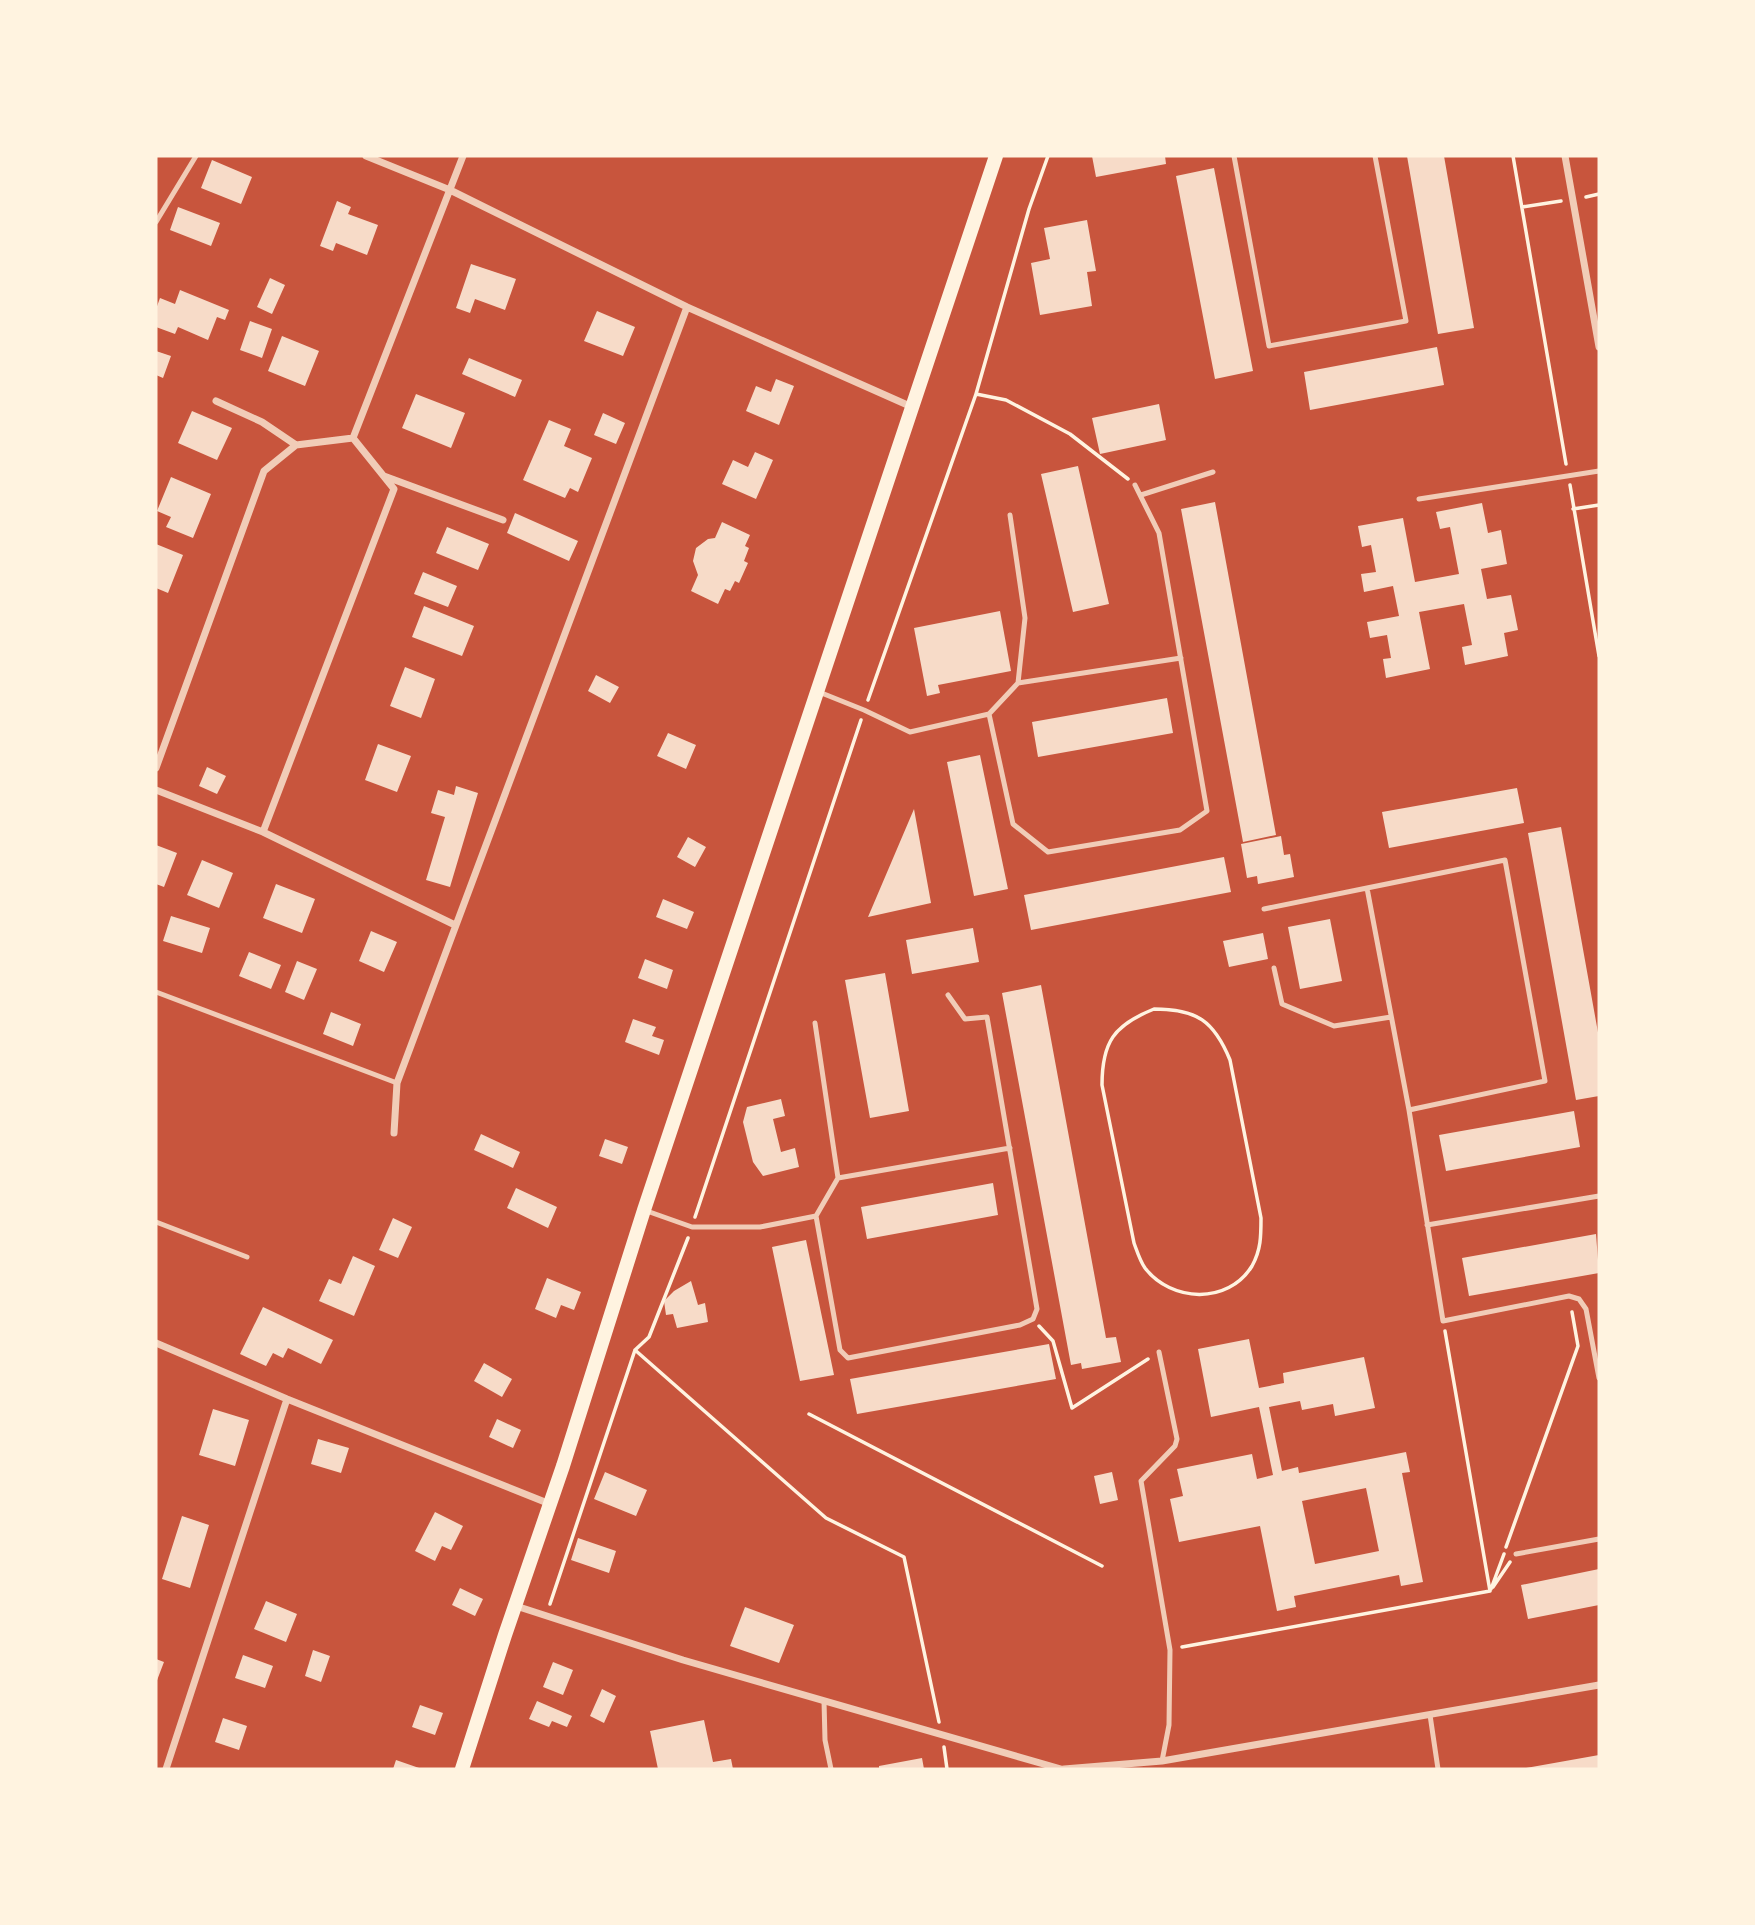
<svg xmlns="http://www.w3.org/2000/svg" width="1755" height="1925" viewBox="0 0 1755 1925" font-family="'Roboto Condensed',sans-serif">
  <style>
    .building { fill: #f7dbc8; fill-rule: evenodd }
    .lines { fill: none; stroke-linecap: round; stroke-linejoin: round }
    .path { stroke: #fff3e0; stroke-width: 3.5 }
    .service { stroke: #f1ccb7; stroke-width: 5 }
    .minor { stroke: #f1ccb7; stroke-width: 7 }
    .secondary { stroke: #fff3e0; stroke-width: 14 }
  </style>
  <rect width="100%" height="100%" fill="#c8553d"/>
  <path class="building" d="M1092,156H1165L1166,164L1096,177Z
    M1407,156H1444L1474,328L1438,334Z
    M212,160L252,177L241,204L201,188Z
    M1214,168L1253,371L1215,379L1176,176Z
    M337,201L351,207L348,214L378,225L367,255L336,243L333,251L320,246Z
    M178,207L220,223L211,246L170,230Z
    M1087,220L1096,271L1087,272L1092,306L1040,315L1031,263L1050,259L1044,228Z
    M471,264L516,279L505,310L475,299L470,313L456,308Z
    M270,278L285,285L272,314L257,307Z
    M180,290L229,310L225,320L217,317L208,340L178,327L175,334L156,327V309L160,298L175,304Z
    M597,311L635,327L623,356L584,341Z
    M250,321L272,329L262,358L240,350Z
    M282,336L319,351L305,386L268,371Z
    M1437,347L1444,385L1310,410L1304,372Z
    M156,351L171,356L163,378L156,375Z
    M469,358L522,380L515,397L462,374Z
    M776,379L794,386L779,425L746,411L756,386L771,392Z
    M416,394L465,413L451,448L402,428Z
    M1159,404L1166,440L1100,454L1092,418Z
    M192,411L232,428L217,460L178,443Z
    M603,413L625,423L616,444L594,435Z
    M549,420L571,429L564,446L592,458L578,492L570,488L565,498L523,480Z
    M755,452L773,460L756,499L722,484L733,460L748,467Z
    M1078,466L1109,604L1073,612L1041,474Z
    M171,477L211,494L193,538L166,527L171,517L157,511Z
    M1215,502L1276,835L1243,842L1181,509Z
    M1482,503L1488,533L1501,530L1507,564L1481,569L1487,599L1511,595L1518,630L1504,633L1508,656L1465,665L1462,647L1472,645L1464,604L1419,612L1430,669L1386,678L1383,659L1391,658L1387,635L1370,638L1367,622L1399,616L1393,586L1364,592L1361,574L1376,572L1371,545L1362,547L1358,526L1403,518L1415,582L1459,574L1450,527L1440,529L1436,512Z
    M515,513L578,541L569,561L507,533Z
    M722,522L750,535L745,546L749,548L744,561L748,563L739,583L735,581L730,591L725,589L718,604L691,591L698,575L693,561L696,548L708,539L715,538Z
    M447,527L489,544L478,570L436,553Z
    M156,544L183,555L168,593L156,588Z
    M423,572L457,586L448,607L414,594Z
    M424,606L474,626L462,656L412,637Z
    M1000,611L1011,671L938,685L940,693L927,696L914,628Z
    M405,667L435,679L421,718L390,706Z
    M596,675L619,687L610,703L588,691Z
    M1167,698L1173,733L1038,757L1032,722Z
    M668,733L696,745L686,769L657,756Z
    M378,744L411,756L397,792L365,780Z
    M980,755L1008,889L974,896L947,762Z
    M207,767L226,776L217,794L199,786Z
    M456,786L478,793L450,887L426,880L445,817L431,813L438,790L454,795Z
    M1517,788L1524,823L1389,848L1382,812Z
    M914,809L931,903L868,917Z
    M1561,827L1599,1038V1096L1576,1100L1528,833Z
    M1281,836L1284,855L1290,854L1294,877L1258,884L1257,876L1247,878L1241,844Z
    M688,837L706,847L695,867L677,857Z
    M156,845L177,853L164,887L156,884Z
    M1224,857L1231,892L1031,930L1024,895Z
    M202,860L233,873L219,908L187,895Z
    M276,884L315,899L302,933L263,918Z
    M663,899L694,912L687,929L656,917Z
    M171,916L210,928L202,953L163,941Z
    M1330,919L1342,981L1300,989L1288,927Z
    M973,928L979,962L912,974L906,940Z
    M371,931L397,942L384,972L359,961Z
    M1263,933L1268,959L1229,967L1223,941Z
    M249,952L281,965L271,989L239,976Z
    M645,959L673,970L667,989L638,978Z
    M297,961L317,969L304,1000L285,992Z
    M885,973L909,1111L870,1118L845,980Z
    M1041,985L1106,1338L1116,1337L1121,1362L1082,1369L1081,1363L1071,1365L1002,993Z
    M331,1012L361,1024L353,1046L323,1034Z
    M633,1019L656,1027L652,1036L664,1040L659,1055L625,1042Z
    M781,1099L785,1116L773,1119L781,1152L795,1148L799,1167L763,1176L753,1162L743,1122L747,1107Z
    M1574,1111L1580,1147L1446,1171L1439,1135Z
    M481,1134L520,1152L513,1168L474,1150Z
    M605,1139L628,1147L622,1164L599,1156Z
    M993,1183L998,1215L867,1239L861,1207Z
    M516,1188L557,1207L548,1228L507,1208Z
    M393,1218L412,1227L398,1258L379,1250Z
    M1596,1234L1599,1273L1469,1296L1462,1258Z
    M806,1240L834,1375L800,1381L772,1247Z
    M353,1256L375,1266L354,1316L319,1301L329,1279L341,1284Z
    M547,1278L581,1292L574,1310L561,1305L556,1318L535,1309Z
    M691,1281L698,1305L705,1303L708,1322L677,1328L673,1314L666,1315L664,1301L674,1291Z
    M263,1307L333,1340L321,1364L288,1348L283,1358L273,1353L266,1366L240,1354Z
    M1249,1339L1259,1388L1284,1383L1283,1373L1364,1357L1375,1408L1335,1416L1333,1404L1302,1410L1300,1401L1269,1407L1282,1471L1298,1467L1299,1473L1406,1452L1410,1472L1402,1473L1423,1582L1401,1586L1399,1575L1294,1596L1296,1607L1277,1611L1260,1526L1179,1542L1170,1499L1183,1496L1177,1469L1252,1454L1257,1479L1273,1475L1259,1407L1211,1417L1198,1349ZM1366,1488L1379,1551L1315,1564L1302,1501Z
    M1049,1344L1056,1379L857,1414L850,1379Z
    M484,1363L512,1379L502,1397L474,1381Z
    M213,1409L249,1420L235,1466L199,1455Z
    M497,1419L521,1430L513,1448L489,1437Z
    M318,1439L349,1448L341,1473L311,1464Z
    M605,1472L647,1490L636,1516L594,1499Z
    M1112,1472L1118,1500L1100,1504L1094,1476Z
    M435,1512L463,1526L451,1550L442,1546L435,1561L415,1551Z
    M182,1516L209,1525L190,1588L162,1579Z
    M578,1538L616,1551L609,1573L571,1560Z
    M1599,1569V1605L1528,1619L1521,1585Z
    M460,1588L483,1599L475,1616L452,1605Z
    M266,1601L297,1614L286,1642L254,1629Z
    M745,1607L794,1625L779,1663L730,1646Z
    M313,1650L330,1656L321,1682L305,1676Z
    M243,1655L273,1666L265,1688L235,1678Z
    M156,1659L164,1662L156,1683Z
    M553,1662L573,1670L563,1695L543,1687Z
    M602,1689L616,1696L604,1723L590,1716Z
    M537,1701L572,1716L567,1727L552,1721L549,1727L529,1719Z
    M420,1705L443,1713L435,1735L412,1727Z
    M223,1718L247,1726L239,1750L215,1742Z
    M704,1720L713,1762L731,1759L733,1769H658L650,1731Z
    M1599,1755V1769H1527L1526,1768Z
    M922,1758L924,1769H879V1766Z
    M396,1760L422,1769H393Z"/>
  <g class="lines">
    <path class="path" d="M1048,156L1029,209L976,394L1006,400L1070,434L1128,479
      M1513,156L1566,464
      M1586,197L1599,194
      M1522,207L1561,201
      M1570,485L1599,656
      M1573,509L1599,505
      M868,700L976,394
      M1154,1009C1197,1009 1214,1021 1230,1060L1261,1218C1261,1236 1261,1250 1252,1266C1228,1305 1171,1302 1145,1268C1140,1261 1137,1251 1134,1243L1102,1085C1102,1042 1114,1025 1154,1009Z
      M695,1217L861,720
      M688,1238L649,1337L635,1350L826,1518L904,1557L939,1722
      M1039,1326L1053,1341L1072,1408L1148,1359
      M809,1414L1102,1566
      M1506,1547L1578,1346L1572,1312
      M1493,1587L1510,1562
      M1491,1589L1504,1554
      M550,1604L635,1350
      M1182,1647L1490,1591L1445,1331
      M944,1747L947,1769"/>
    <path class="service" d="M1234,156L1269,346L1406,321L1375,156
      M156,222L196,156
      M1141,495L1213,472
      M1419,499L1599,471
      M1010,515L1025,618L1018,683
      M819,692L864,710L910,732L989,714L1018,683L1181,658
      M989,714L1013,824L1048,852L1180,830L1207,811L1159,533L1135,485
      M1264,909L1367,888
      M1274,968L1282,1004L1334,1026L1391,1017
      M156,992L397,1083
      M815,1023L838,1178
      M1409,1110L1545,1081L1505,860L1367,888L1409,1110L1443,1321L1569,1296L1579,1299L1586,1309L1599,1378
      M644,1210L692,1227H760L816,1216L838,1178L1010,1148
      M816,1216L840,1350L848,1358L1020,1325L1033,1319L1037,1309L987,1017L965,1019L948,995
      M156,1222L247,1257
      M1427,1225L1599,1196
      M1159,1352L1177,1439L1175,1446L1141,1481L1170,1650L1169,1725L1162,1761
      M1516,1554L1599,1539
      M824,1701L825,1740L831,1769
      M1430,1715L1438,1769"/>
    <path class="minor" d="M366,156L450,190L687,307L912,407
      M1565,156L1599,347
      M216,401L262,422L296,445
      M384,476L503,520
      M156,768L264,471L296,445L353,438L463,156
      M156,790L263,832L455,925
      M263,832L394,489L353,438
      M394,1133L397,1083L687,307
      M156,1343L287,1399L550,1504
      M516,1606L683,1660L1061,1769
      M166,1769L287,1399
      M1064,1769L1162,1761L1599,1685"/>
    <path class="secondary" d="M462,1769L505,1635L563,1466L644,1210L996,156"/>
  </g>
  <rect width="1755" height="1925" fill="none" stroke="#fff3e0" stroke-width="315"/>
</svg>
